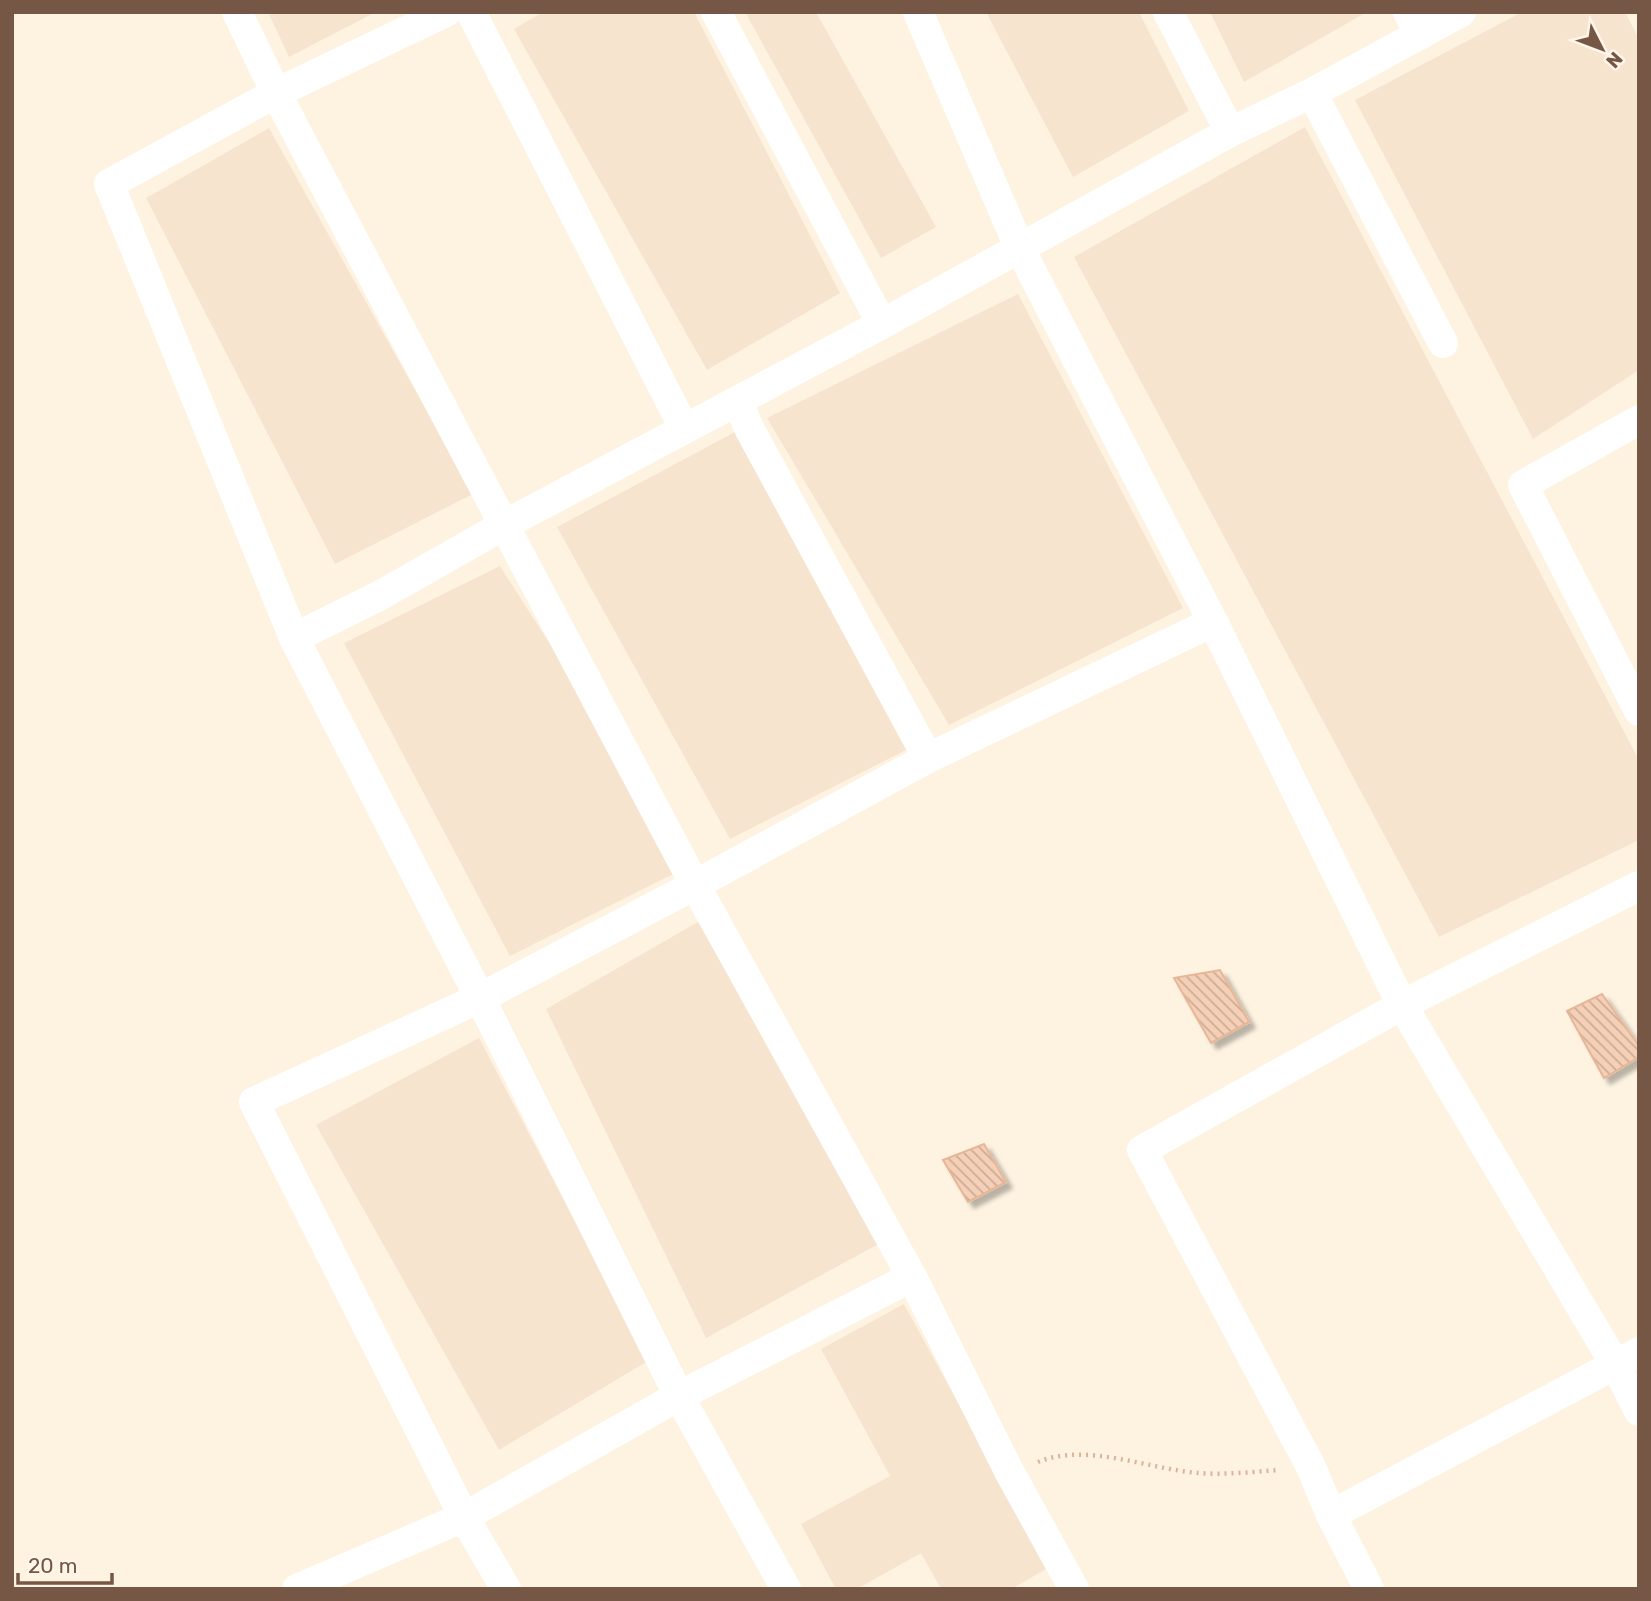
<svg xmlns="http://www.w3.org/2000/svg" width="1651" height="1601" viewBox="0 0 1651 1601" font-family="Rubik,sans-serif">
  <style>
    .residential { fill: #f6e4cf }
    .building { fill: url(#building-back-hatch); stroke: #e8b696; stroke-width: 2; filter: url(#shadow) }
    .lines { fill: none; stroke-linecap: round; stroke-linejoin: round }
    .path { stroke: #dab39a; stroke-width: 4.5; stroke-dasharray: 2 5; stroke-linecap: butt }
    .minor { stroke: #fff; stroke-width: 30 }
  </style>
  <defs>
    <pattern id="building-back-hatch" width="6" height="6" patternUnits="userSpaceOnUse" patternTransform="scale(1.75)"><rect width="6" height="6" fill="#f5d0b7"/><path d="M-1 5l2 2M0 0l6 6M5-1l2 2" fill="none" stroke="#cbac97"/></pattern>
    <filter id="shadow"><feDropShadow dx="6" dy="6" stdDeviation="2" flood-color="#0004"/></filter>
  </defs>
  <rect width="100%" height="100%" fill="#fef3e1"/>
  <path class="residential" d="M268,12H376L289,57Z
    M543,12H694L840,293L707,370L514,29Z
    M745,12H816L936,227L881,258Z
    M986,12H1139L1189,111L1073,177Z
    M1210,12H1367L1244,82Z
    M1522,12H1625L1639,39V370L1533,439L1355,100Z
    M1305,127L1639,760V840L1439,937L1074,257Z
    M269,128L473,494L335,564L146,198Z
    M1018,294L1183,608L949,725L767,418Z
    M735,432L906,750L730,839L557,527Z
    M500,566L691,865L510,956L344,643Z
    M698,922L884,1241L706,1338L546,1009Z
    M479,1038L648,1361L499,1450L316,1125Z
    M904,1304L1048,1568L1011,1589H941L921,1553L857,1589H836L801,1524L890,1476L821,1349Z"/>
  <path class="building" d="M1220,970L1249,1022L1211,1043L1174,978Z
    M1602,994L1639,1046V1057L1604,1078L1567,1011Z
    M984,1144L1006,1182L968,1202L943,1160Z"/>
  <g class="lines">
    <path class="path" d="M1038,1462C1086,1442 1148,1469 1198,1473C1224,1475 1252,1472 1279,1470"/>
    <path class="minor" d="M237,12L276,93L504,525L695,885L912,1277L1010,1473L1074,1589
      M446,12L276,93L109,184L294,638L480,998L679,1396L786,1589
      M471,12L684,428
      M716,12L882,324
      M918,12L1020,249L1213,622L1402,1005L1615,1364L1639,1411
      M1168,12L1230,132
      M1408,12L1420,35
      M1312,93L1443,343
      M737,401L750,430L928,758
      M1639,420L1523,485L1639,711
      M294,638L379,596L504,525L882,324L1230,132L1312,93L1461,12
      M1331,1515L1639,1352
      M297,1589L464,1517L679,1396L912,1277
      M506,1589L464,1517L254,1102L480,998L695,885L928,758L1213,622
      M1369,1589L1331,1515L1311,1467L1142,1150L1402,1005L1639,886"/>
  </g>
  <rect width="1651" height="1601" fill="none" stroke="#765746" stroke-width="28"/>
  <g transform="translate(1602 49) rotate(132)" stroke="#fff6e9" stroke-width="5" paint-order="stroke">
  <path d="M0-5L12 26L0 18L-12 26Z" fill="#765746"/>
  <text y="-10" font-size="19" font-weight="bold" text-anchor="middle" fill="#765746">N</text>
  </g>
  <path d="M18 1573v10h94v-10" fill="none" stroke="#765746" stroke-width="3.5"/>
  <text x="28" y="1573" font-size="21" fill="#765746" stroke="#fff6e9" stroke-width="5" paint-order="stroke">20 m</text>
</svg>
